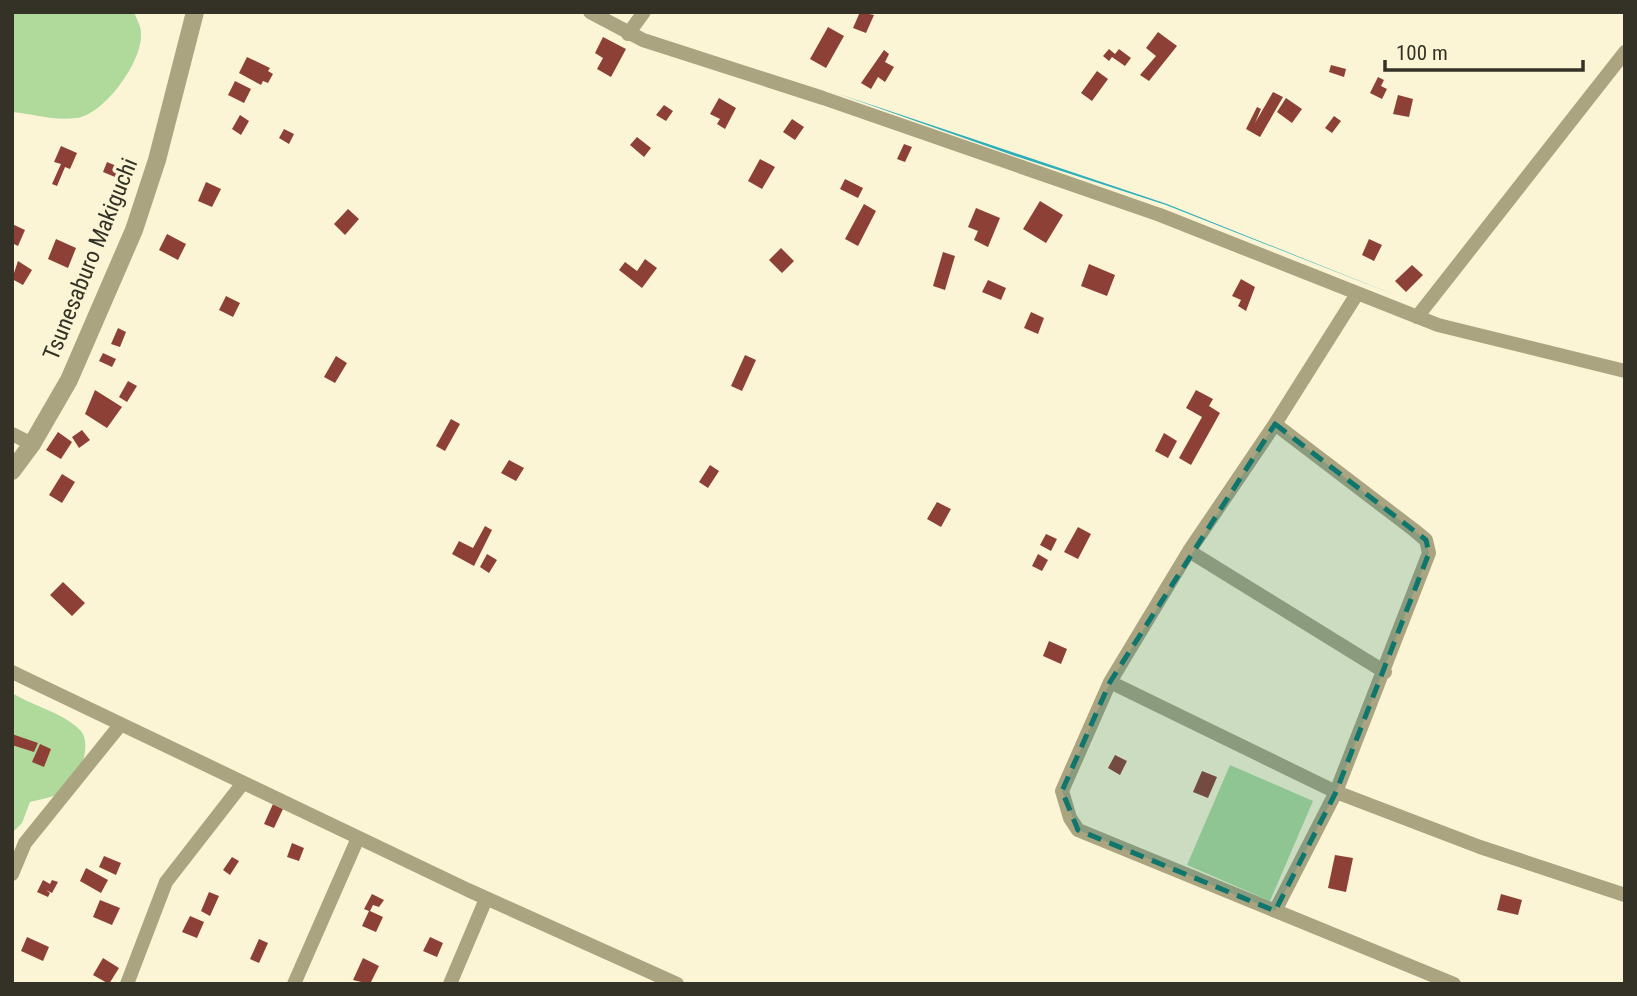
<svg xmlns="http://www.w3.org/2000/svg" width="1637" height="996" viewBox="0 0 1637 996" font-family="'Roboto Condensed',sans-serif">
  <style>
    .green { fill: #b0d99c }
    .water { fill: #2eaebb }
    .building { fill: #8d4036 }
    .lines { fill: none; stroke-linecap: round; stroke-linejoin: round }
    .minor { stroke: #aba481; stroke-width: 14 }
    .tertiary { stroke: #aba481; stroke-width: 18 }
    .marked { fill: #0f766e; fill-opacity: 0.2; stroke: #0f766e; stroke-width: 5; stroke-dasharray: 14 9; stroke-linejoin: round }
    .labels { text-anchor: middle; stroke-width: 7; stroke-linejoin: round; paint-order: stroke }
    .street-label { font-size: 23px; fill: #343226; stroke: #fbf5d5 }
  </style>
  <rect width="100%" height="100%" fill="#fbf5d5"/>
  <path class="green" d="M12,12H134C136,18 141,26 141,33C143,61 104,115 76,118C54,121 34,114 12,112Z
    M12,693C33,706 62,712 80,730C94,744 78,785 62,793C53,797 41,799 30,802L22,823L12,833Z
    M1230,765L1313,801L1270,901L1187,865Z"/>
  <path class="water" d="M836,93L1167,204L1395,295L1166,205L1015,156Z"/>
  <path class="building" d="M860,12L874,15L866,33L853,28Z
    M828,27L844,36L826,68L810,59Z
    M1158,32L1177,46L1149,81L1140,75L1156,56L1146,48Z
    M603,37L626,49L611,77L597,69L603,58L595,53Z
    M1109,49L1115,54L1119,49L1131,58L1125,66L1112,57L1109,61L1103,56Z
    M884,50L889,54L885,62L894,67L885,82L878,77L871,89L861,83Z
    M247,57L270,68L268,71L273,74L268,83L263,81L261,85L239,73Z
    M1331,65L1346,69L1344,77L1329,72Z
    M1097,71L1108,79L1092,101L1081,93Z
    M1378,77L1384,80L1381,86L1387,89L1382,99L1370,93Z
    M235,81L251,89L244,103L228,95Z
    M1273,92L1283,97L1260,137L1246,129L1257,107L1261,109L1255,123Z
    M1398,95L1413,99L1409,117L1393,114Z
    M719,98L736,108L725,129L717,124L720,119L710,114Z
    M1286,98L1302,109L1292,123L1277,112Z
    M664,105L673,111L666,121L656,115Z
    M240,115L249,121L241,135L232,129Z
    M1334,116L1341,121L1332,133L1325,128Z
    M792,119L804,127L795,140L783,132Z
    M284,129L294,134L289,144L279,138Z
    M637,137L651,148L644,157L630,145Z
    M904,144L912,147L905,162L897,159Z
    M61,146L77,153L70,169L65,167L57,186L52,184L61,164L54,162Z
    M760,159L775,167L762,189L748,181Z
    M107,162L119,167L115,177L103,172Z
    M845,179L863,188L858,198L840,189Z
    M206,182L221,189L212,207L198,201Z
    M1040,201L1063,215L1046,243L1023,229Z
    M864,204L876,211L858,246L845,239Z
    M976,208L1000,218L988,247L974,240L978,231L968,227Z
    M348,209L359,219L345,235L334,224Z
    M12,224L25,230L18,246L12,243Z
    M167,234L186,244L178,260L159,250Z
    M56,239L76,248L68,268L48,259Z
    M1369,239L1382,245L1374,261L1362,255Z
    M781,248L794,261L782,273L769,260Z
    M943,252L955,256L945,290L933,286Z
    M645,259L657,268L642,288L619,270L625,262L637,271Z
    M18,261L32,270L23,285L12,279Z
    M1089,264L1115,275L1107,296L1081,286Z
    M1412,265L1423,275L1406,292L1395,281Z
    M1241,279L1255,287L1246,311L1238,306L1241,300L1232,296Z
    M988,280L1006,288L1001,300L982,292Z
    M226,296L240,303L233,317L219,310Z
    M1031,312L1044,318L1038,334L1024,328Z
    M118,328L126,332L120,347L111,344Z
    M103,353L116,359L112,367L99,361Z
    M745,355L756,360L742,391L731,386Z
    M336,356L347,363L335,383L324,377Z
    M128,381L137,386L127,402L119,397Z
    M95,390L122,407L107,428L85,414Z
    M1196,390L1213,399L1209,406L1220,413L1191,465L1179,458L1202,417L1186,408Z
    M451,419L460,424L445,451L436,446Z
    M82,430L90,440L79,448L72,437Z
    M58,432L72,442L61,459L46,450Z
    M1164,433L1177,441L1168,458L1155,451Z
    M509,460L524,468L516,481L501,473Z
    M710,465L719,471L708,488L699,482Z
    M62,474L75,482L62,503L49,495Z
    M937,502L951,509L941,527L927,519Z
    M485,526L492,530L474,566L452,554L459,541L473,548Z
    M1078,527L1091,534L1078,559L1064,552Z
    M1046,534L1057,539L1051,551L1040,545Z
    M487,554L497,560L489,573L480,567Z
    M1038,554L1048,560L1042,571L1032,566Z
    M63,582L85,603L72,616L50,595Z
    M1049,641L1067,649L1061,664L1043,656Z
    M12,734L38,743L34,752L12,745Z
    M40,744L51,749L44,767L32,762Z
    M1115,755L1127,761L1120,775L1108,768Z
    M1202,771L1217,777L1208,798L1193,792Z
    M273,804L283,809L274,828L264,824Z
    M292,843L304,848L299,861L287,857Z
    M1335,855L1353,858L1346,892L1328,888Z
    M104,856L121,863L116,875L99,867Z
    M232,857L239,861L230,875L223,870Z
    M86,868L108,880L101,893L80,881Z
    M43,880L50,884L52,880L58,882L52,893L46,890L50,893L48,897L37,892Z
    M209,892L219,896L210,916L201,911Z
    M372,894L384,900L379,907L373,905L370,911L383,917L376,932L362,926L369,911L364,909Z
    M1501,894L1522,900L1518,915L1497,910Z
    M100,900L120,908L112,925L93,917Z
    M190,916L204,922L197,938L182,932Z
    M27,937L49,947L43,961L21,951Z
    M430,937L443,943L437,957L423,951Z
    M259,939L268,943L259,963L250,959Z
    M103,958L119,968L109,984L93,975Z
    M363,958L379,966L370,984L353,980Z"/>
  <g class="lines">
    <path class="minor" d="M590,12L643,40L823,98L1160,215L1438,325L1625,371
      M628,34L644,12
      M1357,294L1275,424L1189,551L1110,682L1062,791L1070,818L1078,830L1454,984
      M1417,317L1625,52
      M12,434L32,444
      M1189,551L1385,672
      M12,672L468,890L677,984
      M1110,682L1336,792L1480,847L1625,895
      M12,874L25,843L121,724
      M1275,911L1336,792L1429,553L1426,540L1414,530L1275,424
      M127,984L166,882L243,783
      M294,984L358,838
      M450,984L486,899"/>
    <path class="tertiary" d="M12,471L32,444L69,380L134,230L157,160L195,12"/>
  </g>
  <path class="marked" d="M1275,424L1426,540L1429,553L1336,792L1275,911L1078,830L1062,791L1110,682Z"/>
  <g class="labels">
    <g class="street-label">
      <text transform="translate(90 259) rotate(-68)" y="8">Tsunesaburo Makiguchi</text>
    </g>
  </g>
  <rect width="1637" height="996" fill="none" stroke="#343226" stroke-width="28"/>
  <path d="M1385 60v10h198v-10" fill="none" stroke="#343226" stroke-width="3.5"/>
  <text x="1396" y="60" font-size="21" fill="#343226" stroke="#fbf5d5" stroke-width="5" paint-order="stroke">100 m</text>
</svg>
